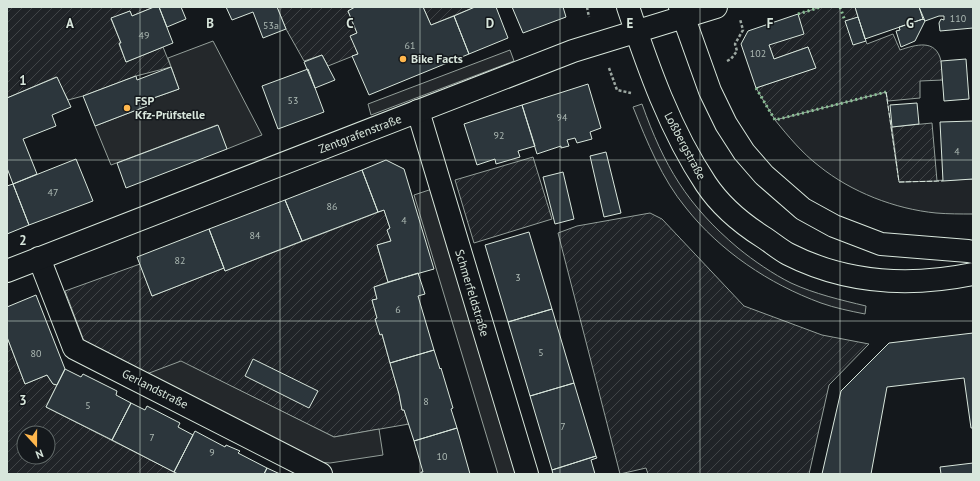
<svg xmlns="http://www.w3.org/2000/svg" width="980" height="481" viewBox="0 0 980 481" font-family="'PT Sans',sans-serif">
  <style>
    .grass { fill: #202428; stroke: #939e99 }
    .garden { fill: url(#garden-furrows); stroke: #939e99; fill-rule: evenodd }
    .parking { fill: #24282b; stroke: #939e99 }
    .building { fill: #2c363c; stroke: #d8e6dc }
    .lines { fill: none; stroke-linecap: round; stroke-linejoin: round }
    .street-casing { stroke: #d8e6dc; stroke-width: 24 }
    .secondary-casing { stroke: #d8e6dc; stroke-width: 24 }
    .path { stroke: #9da8a2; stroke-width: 2.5; stroke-dasharray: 3 2; stroke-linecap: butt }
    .street { stroke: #14181c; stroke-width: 22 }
    .secondary { stroke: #14181c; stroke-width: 22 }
    .hedge { stroke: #8ac095; stroke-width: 3; stroke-dasharray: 2 3; stroke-linecap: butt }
    .fence { stroke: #d8e6dc; stroke-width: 1; stroke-dasharray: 5 2; stroke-linecap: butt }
    .grid { fill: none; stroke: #d8e6dc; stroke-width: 1; stroke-opacity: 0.55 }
    .poi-dot { fill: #ffb74d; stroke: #14181c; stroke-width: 1.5 }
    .labels { text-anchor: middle; stroke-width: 3; stroke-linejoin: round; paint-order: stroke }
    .number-label { font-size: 10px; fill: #adbab4 }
    .poi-label { font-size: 12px; font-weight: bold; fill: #d8e6dc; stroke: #14181c; text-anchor: start }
    .street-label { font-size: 12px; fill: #d8e6dc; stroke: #14181c }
    .grid-label { font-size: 13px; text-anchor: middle; font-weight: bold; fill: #d8e6dc; stroke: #14181c; stroke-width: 3; stroke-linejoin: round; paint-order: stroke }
  </style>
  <defs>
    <pattern id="garden-furrows" width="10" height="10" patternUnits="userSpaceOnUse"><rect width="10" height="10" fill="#202428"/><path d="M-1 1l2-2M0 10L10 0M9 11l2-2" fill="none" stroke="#404447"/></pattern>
  </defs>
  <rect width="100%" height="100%" fill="#14181c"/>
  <path class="grass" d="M886,92L899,182L973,179V214C961,214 948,214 936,213C895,209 851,192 819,166C802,153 788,136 775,120Z
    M642,104C664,166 687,205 738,248C754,261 773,274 791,283C815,294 841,300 866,306L865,314C850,311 835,308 821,303C769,284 720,251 686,208C662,179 647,142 633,107Z"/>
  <path class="garden" d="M7,7H154L132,16L130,11L111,19L121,43L119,44L126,62L163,47L171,67L136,76L83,96L68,100L56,77L7,98Z
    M277,7H355L348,11L357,33L351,36L358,54L328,66L322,55L304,61L286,29Z
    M423,7H475L431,25Z
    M821,7H855L858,17L846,22L866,41L867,44L893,34L900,50C915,45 936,38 941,61C943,67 942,74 943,80L920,81V98L888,101L886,92L775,120L756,88L815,68L808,47L774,59L769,45L798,14Z
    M932,123L937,181L899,182L892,127Z
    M533,157L552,219L474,243L455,180Z
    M384,210L390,228L388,230L391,241L377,245L388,282L374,287L377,299L372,300L399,394L402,410H404L409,424L334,437L194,368L144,375L87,349L65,291L140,264L152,296L224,268L225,271Z
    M650,213L662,219L744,306L822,335L869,344L829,385L809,474H648L646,468L620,474L558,233L577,226Z
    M7,337L25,384L47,375L53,384L57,385L46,407L178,474H7ZM24,433H48V457H24Z"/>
  <path class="parking" d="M213,41L262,135L227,149L217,125L111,165L95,126L147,106L145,101L179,89L168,58Z
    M510,50L514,61L371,115L368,104Z
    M432,189L518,474H498L414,195Z
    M181,361L334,437L379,429L383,455L330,463L317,462L144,375Z"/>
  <path class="building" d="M154,7H159L173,43L126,62L119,43H121L111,18L130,11L132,16Z
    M159,7H181L186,19L167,27Z
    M226,7H277L286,29L263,38L253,12L232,20Z
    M355,7H423L431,25L454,16L469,54L369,95L352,56L358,54L350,36L357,33L348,11Z
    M475,7H496L508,38L469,54L454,16Z
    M512,7H563L566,17L523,33Z
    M855,7H919L923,19L865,39Z
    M919,7H973V28L940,31L939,23L941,19L944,20V16H939L925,21Z
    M798,14L804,34L769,45L774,59L808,47L816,68L756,88L741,44L748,31Z
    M858,17L866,41L853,45L845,21Z
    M923,19L925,21L915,41L901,47L896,31L900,30L899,27Z
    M322,55L335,80L315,88L304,62Z
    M966,59L969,99L944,101L941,61Z
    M171,67L179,89L145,101L147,106L95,126L83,96L136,76L137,80Z
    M308,69L324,112L278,129L262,86Z
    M57,77L71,107L52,115L56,126L23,139L37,174L13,184L7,168V98Z
    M588,84L601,128L590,132L592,139L577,143L575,138L567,140L569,146L561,148V146L537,154L522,105Z
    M917,103L919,124L892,127L890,105Z
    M522,105L535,146L518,151L520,157L496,164L495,159L477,165L464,124Z
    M973,121V179L943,181L940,122Z
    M218,125L227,149L126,188L117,163Z
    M606,152L621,213L604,217L590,156Z
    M76,159L93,201L29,225L13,184Z
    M386,160L404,169L434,269L388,282L377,245L391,241L387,230L390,228L384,210L378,212L362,170Z
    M362,170L378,212L302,241L285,200Z
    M563,172L574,219L555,224L543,177Z
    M13,184L29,225L7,234V186Z
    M285,200L302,241L225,271L209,229Z
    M209,229L224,268L152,296L137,257Z
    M529,232L552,309L508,322L485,245Z
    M418,273L425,294L418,296L434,350L390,363L382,334L380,335L375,319L377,318L372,300L377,299L374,287Z
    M36,295L65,369L57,385L53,384L47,375L25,384L7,337V307Z
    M552,309L574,383L530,396L508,322Z
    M973,333V428H971L964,378L887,387L871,474H822L841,391L889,343Z
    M434,350L440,369L441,368L453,408L451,409L457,428L414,441L404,410H402L399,394L390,363Z
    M253,359L318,391L309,408L245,376Z
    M65,369L81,377L83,374L117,391L116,395L131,403L112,440L46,407Z
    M574,383L596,456L552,470L530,396Z
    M131,403L145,410L147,406L180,423L178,427L193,435L174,472L112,440Z
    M457,428L470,474H421V472H423L414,441Z
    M195,431L225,447L226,445L240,451L238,453L267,468L264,474H178L174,472Z
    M596,456L597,458L591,460L595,474H553L552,470Z
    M973,463V474H941L940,467Z
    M267,468L280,474H264Z"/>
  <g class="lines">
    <defs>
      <path id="street" d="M418,111L527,474
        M39,258L74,348L321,474"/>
      <path id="secondary" d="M628,7C648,67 670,130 706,184C720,205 741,223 763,237C771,242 779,249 788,254C847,284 909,287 973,274
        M680,7L710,91L726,124L744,152L764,175L803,209L834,226L881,244L968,251L973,252
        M7,271L573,51L716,7"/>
    </defs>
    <use href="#street" class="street-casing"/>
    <use href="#secondary" class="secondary-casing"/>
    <path class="path" d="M587,7L589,17
      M727,61L731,59L737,51L735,44L743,30L740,19
      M609,68L617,90L631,93"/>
    <use href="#street" class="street"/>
    <use href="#secondary" class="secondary"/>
    <path class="hedge" d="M840,7L845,21
      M798,14L821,7
      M756,88L775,120L886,92"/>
    <path class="fence" d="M886,92L899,182L943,181"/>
  </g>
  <path class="grid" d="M140,7V474M280,7V474M420,7V474M560,7V474M700,7V474M840,7V474M7,160H973M7,321H973"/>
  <g class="poi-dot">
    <circle cx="403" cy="59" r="4"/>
    <circle cx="127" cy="108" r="4"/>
  </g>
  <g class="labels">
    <g class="number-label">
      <text x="958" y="22">110</text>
      <text x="271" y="29">53a</text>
      <text x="144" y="39">49</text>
      <text x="410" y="49">61</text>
      <text x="758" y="57">102</text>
      <text x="293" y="104">53</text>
      <text x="562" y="121">94</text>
      <text x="499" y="139">92</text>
      <text x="957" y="155">4</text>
      <text x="53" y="196">47</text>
      <text x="332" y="210">86</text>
      <text x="404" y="224">4</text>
      <text x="255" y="239">84</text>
      <text x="180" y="264">82</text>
      <text x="518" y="281">3</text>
      <text x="398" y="313">6</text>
      <text x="541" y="356">5</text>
      <text x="36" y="357">80</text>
      <text x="426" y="405">8</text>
      <text x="88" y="409">5</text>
      <text x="563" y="430">7</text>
      <text x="152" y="441">7</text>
      <text x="212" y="456">9</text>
      <text x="442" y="460">10</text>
    </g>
    <g class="poi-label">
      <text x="411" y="63">Bike Facts</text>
      <text x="135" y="105">FSP<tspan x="135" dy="14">Kfz-Prüfstelle</tspan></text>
    </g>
    <g class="street-label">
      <text transform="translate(360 134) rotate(-21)" y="4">Zentgrafenstraße</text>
      <text transform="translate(685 146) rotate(62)" y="4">Loßbergstraße</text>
      <text transform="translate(472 293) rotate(73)" y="4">Schmerfeldstraße</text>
      <text transform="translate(155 389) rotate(27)" y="4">Gerlandstraße</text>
    </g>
  </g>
  <g class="grid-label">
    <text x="70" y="28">A</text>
    <text x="210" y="28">B</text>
    <text x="350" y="28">C</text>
    <text x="490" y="28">D</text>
    <text x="630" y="28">E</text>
    <text x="770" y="28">F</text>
    <text x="910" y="28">G</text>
    <text x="23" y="85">1</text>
    <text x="23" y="245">2</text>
    <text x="23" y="405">3</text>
  </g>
  <rect width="980" height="481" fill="none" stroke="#d8e6dc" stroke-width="16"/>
  <g transform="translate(36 445) rotate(159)"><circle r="19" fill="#14181c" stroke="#626a69"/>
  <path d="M0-3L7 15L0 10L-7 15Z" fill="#ffb74d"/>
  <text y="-6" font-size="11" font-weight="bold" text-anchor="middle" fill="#d8e6dc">N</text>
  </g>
</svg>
